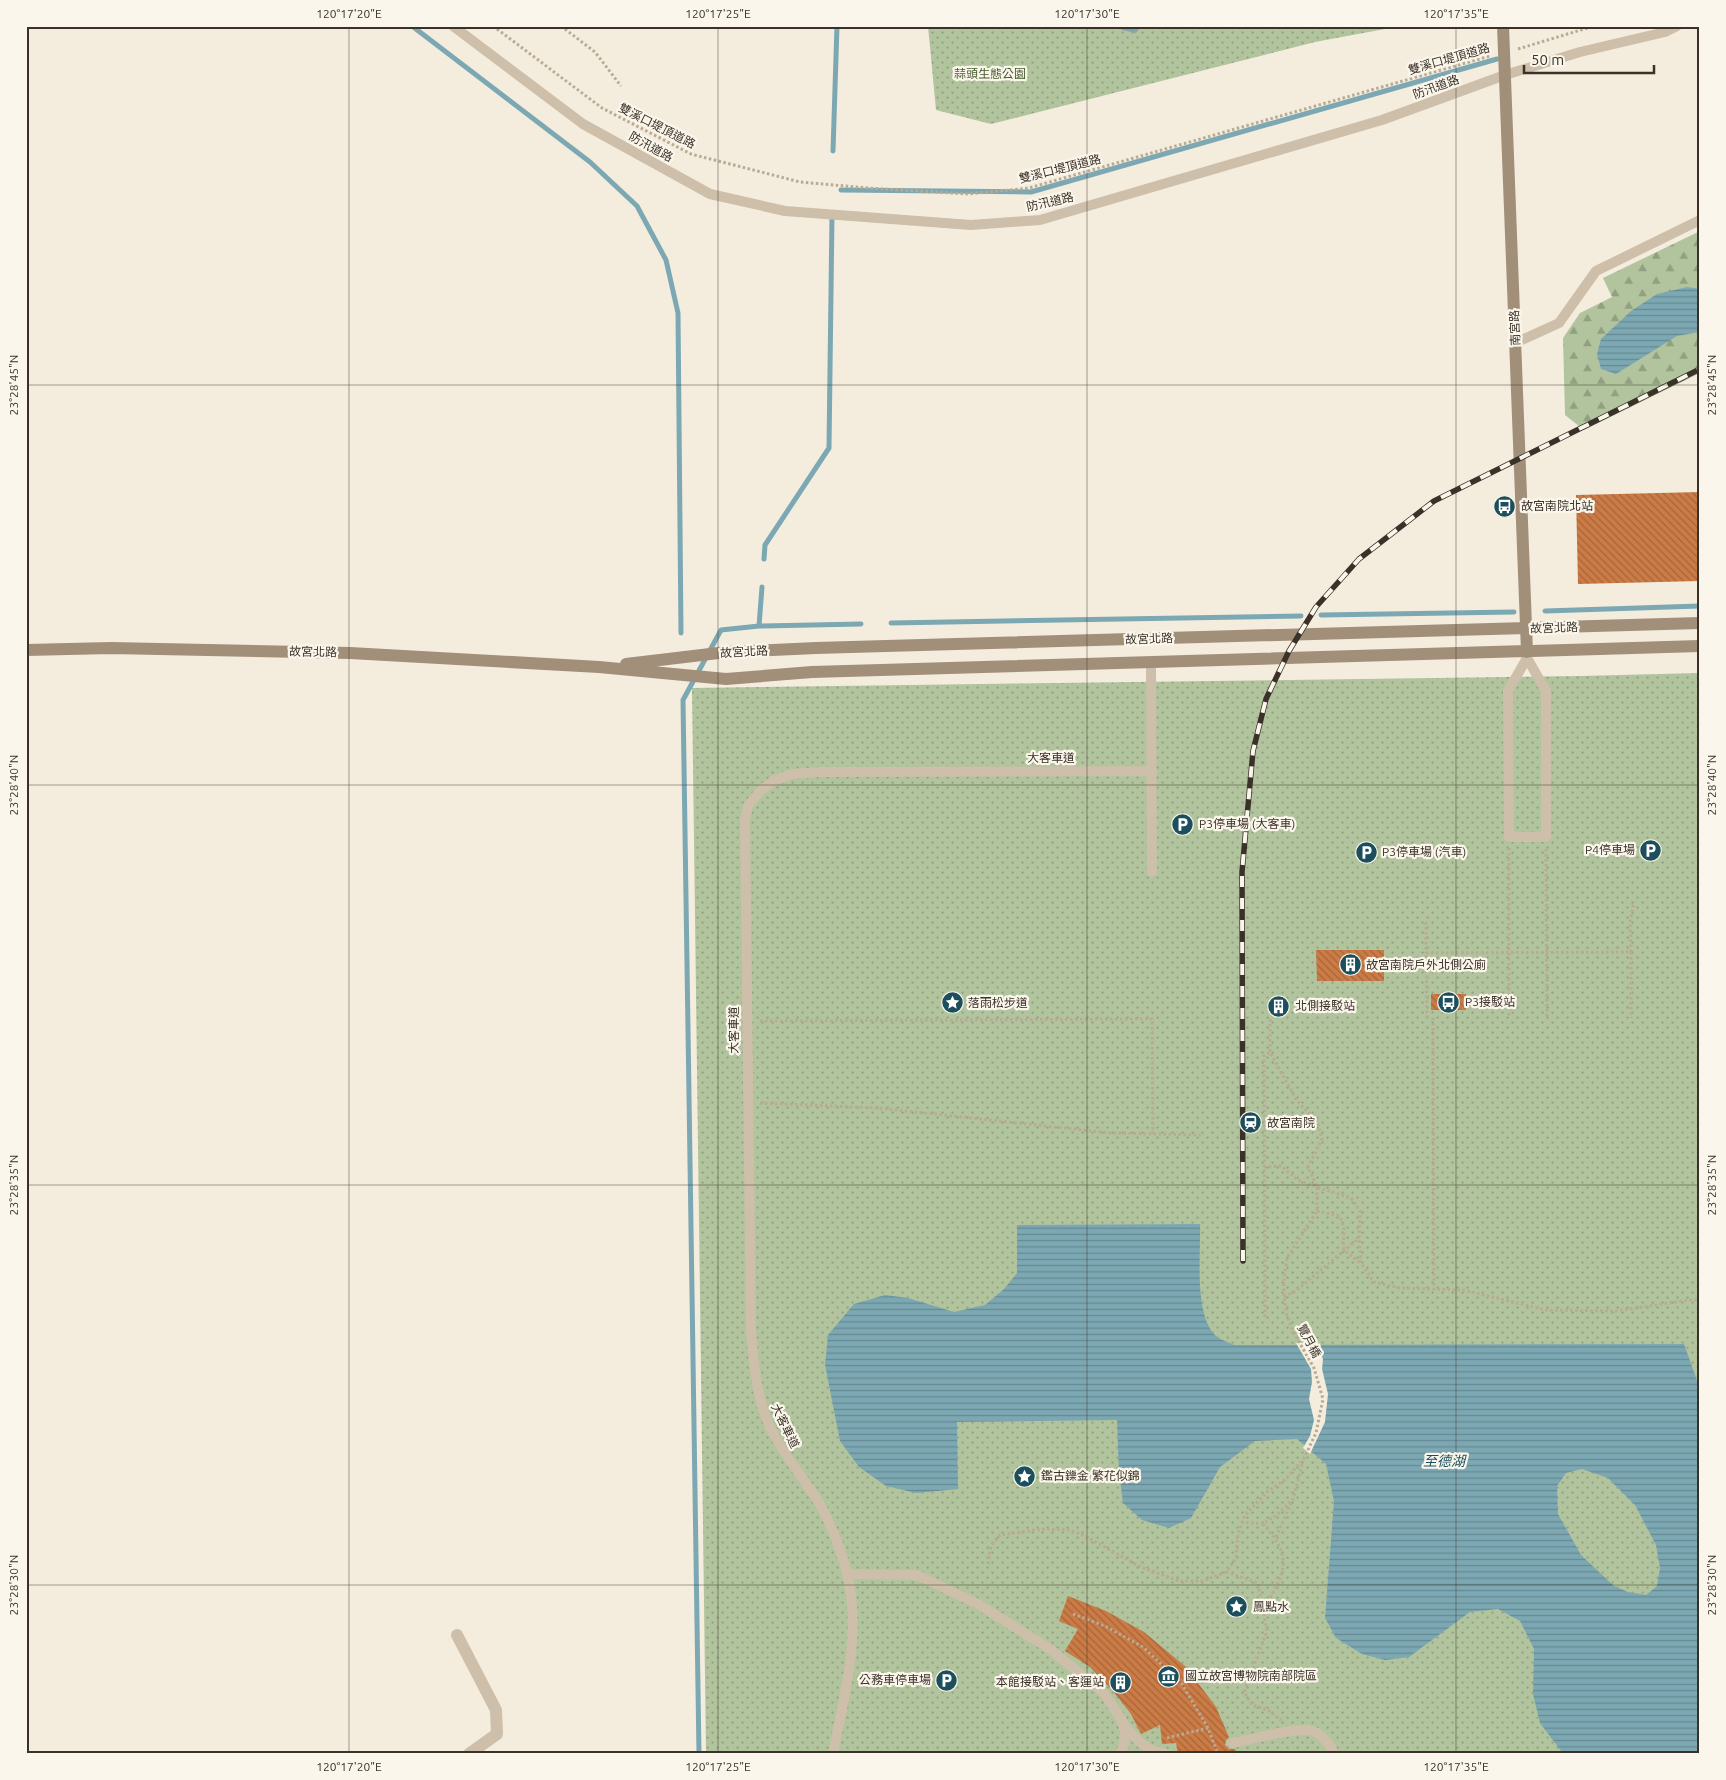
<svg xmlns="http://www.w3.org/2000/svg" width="1726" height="1780" viewBox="0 0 1726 1780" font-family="Ubuntu,'Noto Sans TC',sans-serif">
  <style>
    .green { fill: url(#green-dots) }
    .forest { fill: url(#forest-firs) }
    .water { fill: url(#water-rules); fill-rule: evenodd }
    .pier { fill: #f4edde }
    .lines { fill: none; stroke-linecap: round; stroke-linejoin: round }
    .stream { stroke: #7ca8b3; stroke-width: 5 }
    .building { fill: url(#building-back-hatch) }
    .path { stroke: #b9aa93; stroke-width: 3; stroke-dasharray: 2.5 2.5; stroke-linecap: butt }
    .lane { stroke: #cdbfa9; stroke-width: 10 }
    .street { stroke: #cdbfa9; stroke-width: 12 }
    .secondary { stroke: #a18f7a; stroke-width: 12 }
    .rail-casing { stroke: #3a3129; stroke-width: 5.5 }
    .rail { stroke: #fbf6eb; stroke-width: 4; stroke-dasharray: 11; stroke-linecap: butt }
    .ticks { fill: none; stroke: #3a3129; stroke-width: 1; stroke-opacity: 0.45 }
    .labels { text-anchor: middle; stroke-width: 4.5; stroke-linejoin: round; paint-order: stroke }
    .street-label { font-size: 12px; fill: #3a3129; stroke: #fbf6eb }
    .park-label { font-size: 12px; fill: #425a2c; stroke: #fbf6eb }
    .poi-label { font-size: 12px; fill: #3a3129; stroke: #fbf6eb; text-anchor: start }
    .water-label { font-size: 14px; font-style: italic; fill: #1c4f5e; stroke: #fbf6eb }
    .neatline { fill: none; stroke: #3a3129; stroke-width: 2 }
    .ticks-label { font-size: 12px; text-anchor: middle; fill: #3a3129 }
  </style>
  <defs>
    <pattern id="green-dots" width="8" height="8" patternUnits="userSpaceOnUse" patternTransform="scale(1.25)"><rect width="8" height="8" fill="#b1c49d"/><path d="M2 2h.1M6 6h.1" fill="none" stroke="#91a080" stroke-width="1.8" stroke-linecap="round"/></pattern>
    <pattern id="forest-firs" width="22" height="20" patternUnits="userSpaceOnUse" patternTransform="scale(1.25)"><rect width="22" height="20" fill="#b1c49d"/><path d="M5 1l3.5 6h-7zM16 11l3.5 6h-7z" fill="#91a080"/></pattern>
    <pattern id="water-rules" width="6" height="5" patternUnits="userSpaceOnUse" patternTransform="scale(1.25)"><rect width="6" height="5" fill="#7ca8b3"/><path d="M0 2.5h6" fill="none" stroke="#678992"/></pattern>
    <pattern id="building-back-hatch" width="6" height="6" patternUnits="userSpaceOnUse" patternTransform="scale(1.25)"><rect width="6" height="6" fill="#cb7b45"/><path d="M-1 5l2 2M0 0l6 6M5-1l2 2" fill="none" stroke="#a6653a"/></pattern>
  </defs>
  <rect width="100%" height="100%" fill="#f4edde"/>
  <path class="green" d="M928,26H1401L1315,42L991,124L936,110Z
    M1700,673V1754H706L692,688L1580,676Z"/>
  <path class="forest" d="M1700,231V373L1584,430L1565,415L1563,338L1580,313L1612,297L1603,278Z"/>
  <path class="water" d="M1120,26H1141L1136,33L1122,30Z
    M1687,287L1700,289L1699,332L1677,336L1616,374L1601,369L1597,354L1601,339L1631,311L1657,294Z
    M1200,1224C1201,1254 1194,1311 1214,1334C1218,1339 1228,1342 1234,1345L1684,1344L1700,1389V1754H1567L1561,1751L1540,1723L1533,1694L1534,1649L1520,1621L1498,1609L1470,1612L1409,1657L1385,1660L1362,1654L1336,1638L1325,1618L1334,1501L1326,1464L1297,1439L1255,1441L1220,1467L1191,1518L1169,1528L1142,1520L1123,1503L1119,1472L1117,1420L957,1422L958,1489L916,1493L886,1486L859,1467L840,1441L825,1365L828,1335L854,1304L885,1295L908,1298L954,1312L985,1305L1004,1289L1017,1273V1225ZM1582,1469L1608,1478L1635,1505L1656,1545L1660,1568L1657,1586L1646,1595L1628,1592L1614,1586L1581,1555L1558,1514L1557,1486L1566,1473Z"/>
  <path class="pier" d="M1309,1342L1318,1348L1323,1359L1322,1369L1328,1394L1325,1422L1310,1454L1303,1448L1310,1436L1314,1420L1309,1399L1312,1382L1311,1369L1296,1343Z"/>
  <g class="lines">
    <path class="stream" d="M412,26L590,162L637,206L666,260L678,313L681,633
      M833,151L837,26
      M841,190L1031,192L1497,59
      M764,559L765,545L829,448L832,215
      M762,587L759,626L861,624
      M1545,611L1700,606
      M1321,615L1514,612
      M891,623L1301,616
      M699,1754L683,700L721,630L759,626"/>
  </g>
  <path class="building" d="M1700,492V581L1578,584L1576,495Z
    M1316,950H1384V981H1317Z
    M1431,994H1466V1010H1431Z
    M1068,1596L1106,1611L1144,1632L1186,1667L1216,1707L1229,1737L1226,1740L1225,1745L1229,1749H1235L1237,1754H1178L1176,1743L1162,1744L1160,1725L1141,1734L1131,1714L1113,1691L1090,1667L1065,1651L1078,1629L1059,1621Z"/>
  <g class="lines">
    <path class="path" d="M493,26L602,108L691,154L800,182L868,188L969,194L1029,188L1490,56
      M561,26L595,52L621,86
      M1518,49L1594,26
      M1509,848V1018
      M1546,849L1547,1018
      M1426,922V953
      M1631,952L1630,922L1634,902
      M1427,1018L1426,953L1631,952V1018
      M1433,1018L1434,1289
      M1270,1019V1052L1297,1101L1318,1123L1322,1139L1308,1167L1317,1187L1351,1198L1360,1211L1359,1237L1361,1263L1374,1282L1399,1288L1463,1290L1546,1310L1616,1311L1689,1300H1700
      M760,1021L1152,1019L1153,1134
      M760,1103L878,1108L1110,1133L1204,1135
      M1317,1211L1339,1216C1347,1228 1342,1236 1344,1250L1360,1263
      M1284,1297L1297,1290L1359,1238
      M1265,1317L1264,1056L1270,1052
      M1241,1522L1263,1524L1278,1514L1291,1501
      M1263,1524C1295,1558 1284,1574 1263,1610
      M1276,1537L1293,1499L1303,1461
      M988,1564L991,1546L1000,1535L1041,1529L1069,1530L1081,1534L1141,1567L1179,1581H1203L1226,1572L1236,1558L1238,1534L1245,1515L1267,1492L1286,1479L1304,1458L1316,1433L1323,1399L1314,1368L1294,1333L1287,1316L1284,1297V1278L1287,1258L1317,1211V1187L1298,1180L1281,1166L1264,1167
      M1226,1572L1258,1583L1267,1631L1244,1692L1252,1705L1268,1710L1281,1720
      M1073,1614L1105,1626L1143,1647L1182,1684L1208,1728L1218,1754
      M1167,1738L1208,1728"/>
    <path class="lane" d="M453,26L583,124L710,194L785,211L971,225L1040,220L1382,120L1505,75L1580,52L1665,32L1677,26
      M1515,343L1559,323L1596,271L1700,220
      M1527,658L1546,691V837H1509L1508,691Z
      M1151,662L1152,872
      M848,1574L917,1575L978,1604L1050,1649L1104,1693L1121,1719L1125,1731L1124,1745L1120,1754
      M1124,1724C1136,1740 1146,1751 1166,1754
      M1232,1743C1250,1740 1298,1726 1313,1731C1322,1735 1331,1745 1334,1754
      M833,1754C844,1695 862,1634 847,1574C842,1552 833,1530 823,1510C807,1481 784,1457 770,1427C756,1397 754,1364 751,1331L745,820L748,806L760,791L773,781L792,774L820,772L1152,771"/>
    <path class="street" d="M457,1635L496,1710L497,1734L469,1754"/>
    <path class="secondary" d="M1503,26L1527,652
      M26,650L111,648L350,653L599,667L726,679L812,672L1700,646
      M626,664L727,652L816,648L1700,623"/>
    <defs>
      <path id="rail" d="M1243,1261L1242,872L1253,751L1266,699L1289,651L1316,607L1359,559L1434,501L1700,369"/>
    </defs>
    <use href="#rail" class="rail-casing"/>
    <use href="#rail" class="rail"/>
  </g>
  <path class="ticks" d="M349,26V1754M718,26V1754M1087,26V1754M1456,26V1754M26,385H1700M26,785H1700M26,1185H1700M26,1585H1700"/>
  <defs>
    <symbol id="bus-disc" viewBox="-11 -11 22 22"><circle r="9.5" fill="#1c4f5e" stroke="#fbf6eb"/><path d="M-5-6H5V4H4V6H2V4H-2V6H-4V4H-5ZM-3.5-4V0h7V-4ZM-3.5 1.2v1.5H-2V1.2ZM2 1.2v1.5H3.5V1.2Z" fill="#fff"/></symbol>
    <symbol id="parking-disc" viewBox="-11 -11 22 22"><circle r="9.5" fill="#1c4f5e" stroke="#fbf6eb"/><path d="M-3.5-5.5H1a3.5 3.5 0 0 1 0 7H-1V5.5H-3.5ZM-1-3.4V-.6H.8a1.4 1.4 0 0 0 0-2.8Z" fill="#fff"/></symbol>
    <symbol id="building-disc" viewBox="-11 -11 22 22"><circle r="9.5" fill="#1c4f5e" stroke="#fbf6eb"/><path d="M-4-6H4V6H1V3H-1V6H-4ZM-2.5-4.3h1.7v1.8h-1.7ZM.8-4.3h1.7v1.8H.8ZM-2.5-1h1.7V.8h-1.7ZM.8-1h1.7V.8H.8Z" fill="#fff"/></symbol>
    <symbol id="sight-disc" viewBox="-11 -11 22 22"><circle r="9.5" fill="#1c4f5e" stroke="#fbf6eb"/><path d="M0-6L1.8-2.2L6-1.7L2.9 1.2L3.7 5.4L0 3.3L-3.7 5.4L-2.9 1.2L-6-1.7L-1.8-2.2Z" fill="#fff"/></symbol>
    <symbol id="station-disc" viewBox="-11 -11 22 22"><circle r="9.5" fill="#1c4f5e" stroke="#fbf6eb"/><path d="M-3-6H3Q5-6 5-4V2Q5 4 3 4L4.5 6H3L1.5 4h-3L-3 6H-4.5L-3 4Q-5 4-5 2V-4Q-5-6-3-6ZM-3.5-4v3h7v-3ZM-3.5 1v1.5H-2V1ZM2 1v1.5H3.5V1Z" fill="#fff"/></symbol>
    <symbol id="museum-disc" viewBox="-11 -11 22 22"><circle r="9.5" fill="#1c4f5e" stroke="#fbf6eb"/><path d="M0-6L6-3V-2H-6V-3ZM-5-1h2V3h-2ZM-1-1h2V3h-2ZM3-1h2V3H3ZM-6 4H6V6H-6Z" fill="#fff"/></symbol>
  </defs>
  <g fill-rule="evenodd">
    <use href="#bus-disc" x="1492" y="494" width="25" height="25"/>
    <use href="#parking-disc" x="1170" y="812" width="25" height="25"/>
    <use href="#parking-disc" x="1638" y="838" width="25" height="25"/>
    <use href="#parking-disc" x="1354" y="840" width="25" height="25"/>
    <use href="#building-disc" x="1338" y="952" width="25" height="25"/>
    <use href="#bus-disc" x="1436" y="990" width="25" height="25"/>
    <use href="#sight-disc" x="940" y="990" width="25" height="25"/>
    <use href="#building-disc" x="1266" y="994" width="25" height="25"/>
    <use href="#station-disc" x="1238" y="1110" width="25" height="25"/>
    <use href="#sight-disc" x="1012" y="1464" width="25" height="25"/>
    <use href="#sight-disc" x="1224" y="1594" width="25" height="25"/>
    <use href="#museum-disc" x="1156" y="1664" width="25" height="25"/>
    <use href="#parking-disc" x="934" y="1668" width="25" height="25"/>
    <use href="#building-disc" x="1108" y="1670" width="25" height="25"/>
  </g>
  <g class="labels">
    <g class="street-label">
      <text transform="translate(1449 59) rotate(-16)" y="4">雙溪口堤頂道路</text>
      <text transform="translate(1436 87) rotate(-20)" y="4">防汛道路</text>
      <text transform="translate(657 126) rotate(27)" y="4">雙溪口堤頂道路</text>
      <text transform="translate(651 147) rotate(29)" y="4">防汛道路</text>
      <text transform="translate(1060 169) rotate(-14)" y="4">雙溪口堤頂道路</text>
      <text transform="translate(1050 202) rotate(-13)" y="4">防汛道路</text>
      <text transform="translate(1515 328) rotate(-92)" y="4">南宮路</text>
      <text transform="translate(1554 628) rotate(-2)" y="4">故宮北路</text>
      <text transform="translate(1149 639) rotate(-2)" y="4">故宮北路</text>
      <text transform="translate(313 652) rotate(1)" y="4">故宮北路</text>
      <text transform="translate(744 652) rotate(-3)" y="4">故宮北路</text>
      <text x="1051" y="762">大客車道</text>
      <text transform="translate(734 1030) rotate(-90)" y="4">大客車道</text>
      <text transform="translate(1309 1341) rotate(62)" y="4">覽月橋</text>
      <text transform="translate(785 1426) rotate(64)" y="4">大客車道</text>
    </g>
    <g class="park-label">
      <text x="990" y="78">蒜頭生態公園</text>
    </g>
    <g class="poi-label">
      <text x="1521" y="510">故宮南院北站</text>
      <text x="1199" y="828">P3停車場 (大客車)</text>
      <text x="1635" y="854" text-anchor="end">P4停車場</text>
      <text x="1382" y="856">P3停車場 (汽車)</text>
      <text x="1366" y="969">故宮南院戶外北側公廁</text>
      <text x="1465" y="1006">P3接駁站</text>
      <text x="968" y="1007">落雨松步道</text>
      <text x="1295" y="1010">北側接駁站</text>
      <text x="1267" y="1127">故宮南院</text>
      <text x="1041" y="1480">鑑古鑠金 繁花似錦</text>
      <text x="1253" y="1611">鳳點水</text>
      <text x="1185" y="1680">國立故宮博物院南部院區</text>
      <text x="931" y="1684" text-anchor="end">公務車停車場</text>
      <text x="1104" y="1686" text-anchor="end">本館接駁站、客運站</text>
    </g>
    <g class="water-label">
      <text x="1444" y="1466">至德湖</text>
    </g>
  </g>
  <rect width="1726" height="1780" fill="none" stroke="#fbf6eb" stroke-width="55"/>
  <path d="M1524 65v8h130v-8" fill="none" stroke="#3a3129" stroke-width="2.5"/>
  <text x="1531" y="65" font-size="15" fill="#3a3129" stroke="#fbf6eb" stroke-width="4" paint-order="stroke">50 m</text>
  <rect x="28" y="28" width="1670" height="1724" class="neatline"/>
  <g class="ticks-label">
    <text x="349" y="18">120°17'20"E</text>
    <text x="718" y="18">120°17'25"E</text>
    <text x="1087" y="18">120°17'30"E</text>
    <text x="1456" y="18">120°17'35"E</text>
    <text transform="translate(14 385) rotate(-90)" y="4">23°28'45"N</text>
    <text transform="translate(1712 385) rotate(-90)" y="4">23°28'45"N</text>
    <text transform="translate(14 785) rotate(-90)" y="4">23°28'40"N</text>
    <text transform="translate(1712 785) rotate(-90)" y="4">23°28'40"N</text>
    <text transform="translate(14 1185) rotate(-90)" y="4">23°28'35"N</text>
    <text transform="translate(1712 1185) rotate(-90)" y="4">23°28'35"N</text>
    <text transform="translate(14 1585) rotate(-90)" y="4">23°28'30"N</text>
    <text transform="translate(1712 1585) rotate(-90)" y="4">23°28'30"N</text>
    <text x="349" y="1771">120°17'20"E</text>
    <text x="718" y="1771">120°17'25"E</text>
    <text x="1087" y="1771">120°17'30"E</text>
    <text x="1456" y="1771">120°17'35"E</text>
  </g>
</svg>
